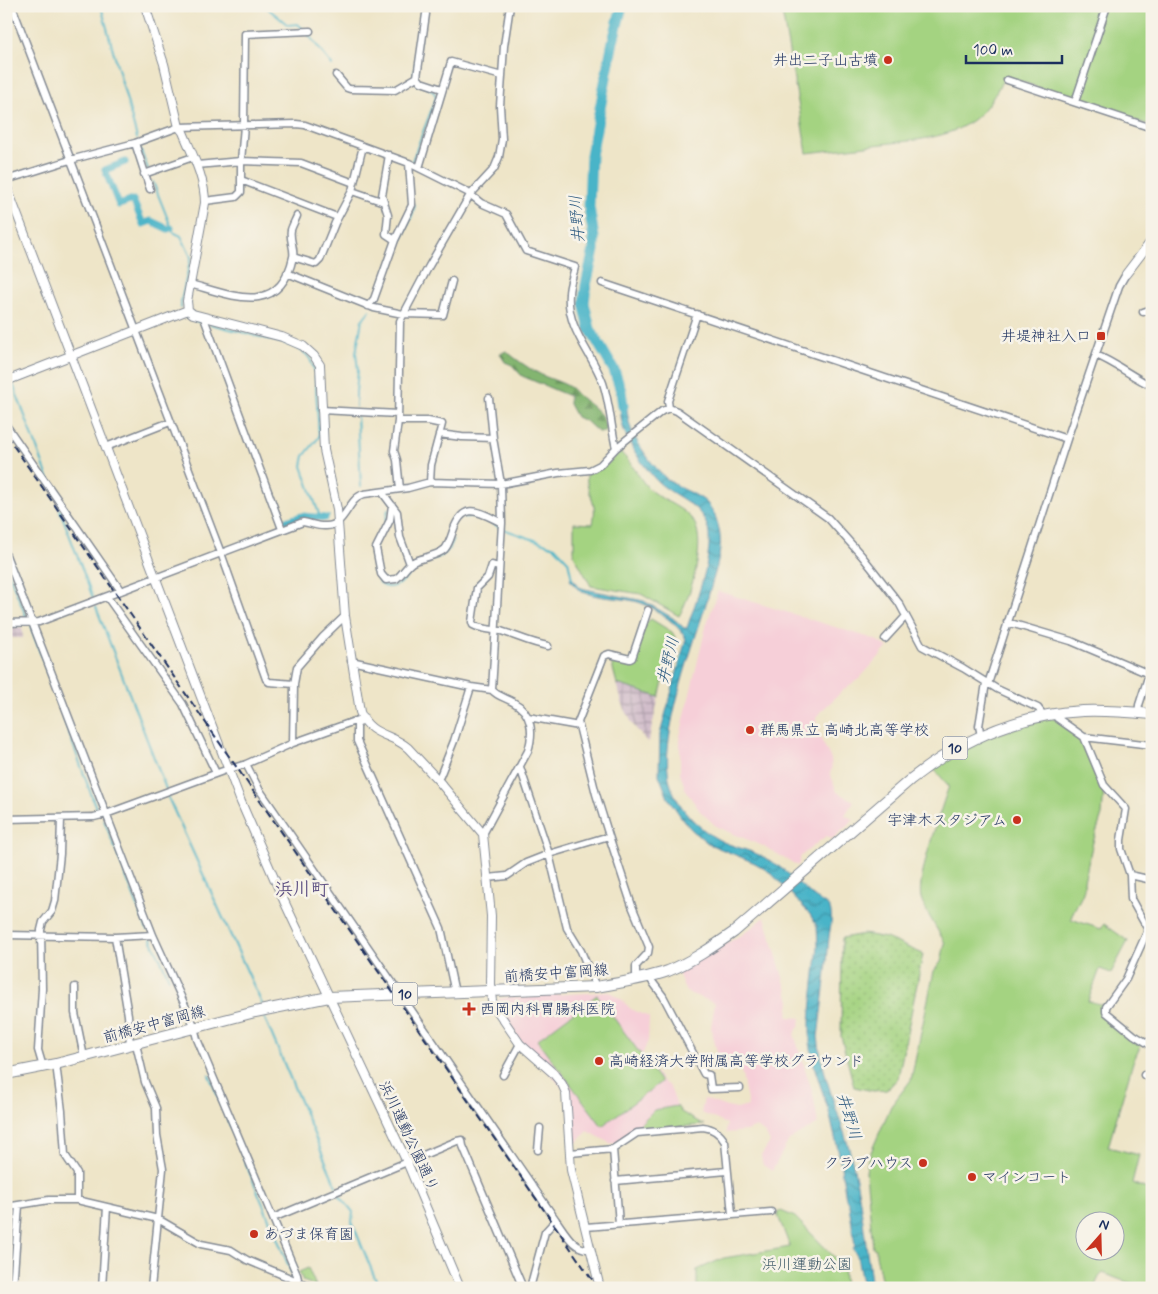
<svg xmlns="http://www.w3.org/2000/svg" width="1158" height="1294" viewBox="0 0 1158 1294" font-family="Mynerve,'Klee One',sans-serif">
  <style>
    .built { fill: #f6cfd8 }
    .industrial { fill: url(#industrial-grid) }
    .grass { fill: url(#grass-dots); stroke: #608170 }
    .forest { fill: url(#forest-firs); stroke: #4f7266 }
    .green { fill: #a4d381; stroke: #608170; fill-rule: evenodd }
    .water { fill: url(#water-waves); stroke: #327293 }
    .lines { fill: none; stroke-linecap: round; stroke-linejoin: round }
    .stream { stroke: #4ab4c8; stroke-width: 2 }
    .canal { stroke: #4ab4c8; stroke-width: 7 }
    .river { stroke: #4ab4c8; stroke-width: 11 }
    .minor-casing { stroke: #848a93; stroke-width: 9 }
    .tertiary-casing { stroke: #848a93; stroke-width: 10 }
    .primary-casing { stroke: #848a93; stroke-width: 12 }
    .minor { stroke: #fff; stroke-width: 6 }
    .tertiary { stroke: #fff; stroke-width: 8 }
    .primary { stroke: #fff; stroke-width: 10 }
    .rail { stroke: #1b2f5e; stroke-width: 2; stroke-dasharray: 8 4; stroke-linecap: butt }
    .poi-dot { fill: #c8321e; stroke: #f7f3e8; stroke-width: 2 }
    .labels { text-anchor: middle; stroke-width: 5; stroke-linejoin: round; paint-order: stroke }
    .shield { fill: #f7f3e8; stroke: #5d6a87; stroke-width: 1 }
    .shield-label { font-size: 14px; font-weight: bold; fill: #1b2f5e }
    .poi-label { font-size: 15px; fill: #1b2f5e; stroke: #f7f3e8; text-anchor: start }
    .street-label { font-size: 15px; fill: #1b2f5e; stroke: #f7f3e8 }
    .park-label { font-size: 15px; fill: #3d5867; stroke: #f7f3e8 }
    .water-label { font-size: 16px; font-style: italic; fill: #29577e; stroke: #f7f3e8 }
    .quarter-label { font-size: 18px; font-weight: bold; fill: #625586; stroke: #f7f3e8 }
  </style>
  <defs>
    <pattern id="industrial-grid" width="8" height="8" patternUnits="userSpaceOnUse" patternTransform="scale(1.25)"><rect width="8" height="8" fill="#d1bdca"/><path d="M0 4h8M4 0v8" fill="none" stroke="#a99aa7"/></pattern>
    <pattern id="grass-dots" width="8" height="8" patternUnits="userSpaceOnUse" patternTransform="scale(1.25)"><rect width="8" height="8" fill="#a4d381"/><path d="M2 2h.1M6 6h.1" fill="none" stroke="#8db572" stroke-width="1.8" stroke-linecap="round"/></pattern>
    <pattern id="forest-firs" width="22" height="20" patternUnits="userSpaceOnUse" patternTransform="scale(1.25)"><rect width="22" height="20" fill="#83b56f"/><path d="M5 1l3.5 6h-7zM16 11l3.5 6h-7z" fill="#6a945e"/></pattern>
    <pattern id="water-waves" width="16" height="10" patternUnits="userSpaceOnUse" patternTransform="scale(1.25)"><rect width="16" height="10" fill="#4ab4c8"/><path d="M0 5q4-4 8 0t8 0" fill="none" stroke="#3d93a6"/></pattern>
  </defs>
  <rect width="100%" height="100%" fill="#f7f3e8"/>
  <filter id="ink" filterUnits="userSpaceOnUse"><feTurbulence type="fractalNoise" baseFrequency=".02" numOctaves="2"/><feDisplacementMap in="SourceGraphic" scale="10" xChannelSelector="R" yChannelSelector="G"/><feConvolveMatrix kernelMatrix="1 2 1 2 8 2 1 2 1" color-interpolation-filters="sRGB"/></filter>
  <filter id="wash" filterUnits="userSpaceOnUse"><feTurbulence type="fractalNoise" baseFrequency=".0096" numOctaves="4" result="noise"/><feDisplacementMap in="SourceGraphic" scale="20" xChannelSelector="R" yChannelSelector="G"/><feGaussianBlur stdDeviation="1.12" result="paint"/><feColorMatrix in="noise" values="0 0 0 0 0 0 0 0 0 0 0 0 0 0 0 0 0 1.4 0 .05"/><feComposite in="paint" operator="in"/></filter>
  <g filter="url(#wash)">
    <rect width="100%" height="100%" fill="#eee5c8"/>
    <path class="built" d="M718,591L874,639L888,647L859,679L848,686L820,712L817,717L816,724L820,737L831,759L832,769L830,773L837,792L854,801L845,815L854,820L832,839L826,836L801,856L798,866L763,846L717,827L700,811L686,791L680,773V736L706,626Z
      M765,917L790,1001L788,1015L789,1017L801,1018L800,1025L794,1034L813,1094L818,1124L789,1140L772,1171L763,1165L761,1156L770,1142L765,1133L757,1127L746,1131L726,1133L727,1124L701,1113L704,1099L727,1107L737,1109L748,1106L741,1070H721L711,1027L715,1003L686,992L677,970L742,935Z
      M610,992L622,1000L631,1009L649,1017L648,1041L642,1055L662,1081L670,1087L677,1106L654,1110L634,1130L616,1144L610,1143L588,1131L572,1147L571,1102L569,1095L521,1042L501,1010L499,1004V999L514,996L515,998L545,996L546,995Z"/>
    <path class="industrial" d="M7,627H22L23,638H7Z
      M617,684L659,697L648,743L633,725L622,703Z"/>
    <path class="grass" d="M864,934L886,938L923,954L898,1078L887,1090L873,1091L854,1087L841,1036L842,938Z"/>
    <path class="forest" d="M506,351C516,359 526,367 538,373C548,379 561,381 571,388C574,390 576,394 579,396C590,406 608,414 605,432H598L587,422L576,417L569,404V396L522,376L512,365L505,362L500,354Z"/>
    <path class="green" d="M781,6H1152V126L1005,76C997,91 988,108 974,119C949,139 913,140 883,144C858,147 832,150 807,153Z
      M620,452C631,461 639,478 648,488C657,498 680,506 690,517C710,535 691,596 679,616L641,594L591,586L574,555V523L593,524C594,518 595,512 594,507C592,495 585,486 587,473C602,471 610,462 620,452Z
      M651,619L672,632L675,637L659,697L617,684L610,657L630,662L633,661L647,622Z
      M1050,718L1055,719L1080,738L1104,789L1102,815L1093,842L1084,881C1087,895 1073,906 1071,919L1101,929L1104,924L1128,941L1111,973L1100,969L1088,1001L1104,1005L1102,1010L1104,1015L1141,1045L1133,1062L1108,1147L1139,1155L1132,1183L1152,1191V1285C1135,1287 1119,1279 1103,1273L1099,1277L1094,1288H1054L1033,1282L1032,1288H883L876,1255V1249L873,1248L866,1172L868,1159L891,1106L911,1080L934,971L941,962L945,943C939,932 924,909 921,898C916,880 942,806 949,786L932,767C964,742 1011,729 1050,718ZM1086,1222H1116V1252H1086Z
      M597,995L661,1082L602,1126L537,1040Z
      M677,1106L681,1112L704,1125L634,1130L654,1110Z
      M781,1211L795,1217L843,1266L845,1288H697V1270L724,1258L790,1247L777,1213Z
      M308,1268L316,1286L303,1281L299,1272Z"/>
    <path class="water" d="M624,391C626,402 627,412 629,422C633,440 654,468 668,480C678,488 691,491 702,499C713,506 719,524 720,536C722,554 715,572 710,590C697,638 655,740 671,786C679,810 701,831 723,842C738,848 753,851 767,859C784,868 798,883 812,895C817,900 828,904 830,909C833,918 830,928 829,937C827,970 822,1004 818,1037C822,1076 838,1111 849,1148C861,1193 865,1241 872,1288H863L857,1256L853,1249L855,1245L849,1205L846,1199L839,1154L829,1112L815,1069L810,1043V1020L818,946L817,926L809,913L771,873L755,863L709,844L692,830L684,821L668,798L659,775L660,734L686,639C679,624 650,604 634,601C614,596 579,600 570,579H573L579,587L585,589L644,601L673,618L684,628H687C696,600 711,564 709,535C706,505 677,499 658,482C645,469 628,444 623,427C620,416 620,404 619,392Z"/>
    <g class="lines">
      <path class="stream" d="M101,6L137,138
        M265,6L288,25L298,24L303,29
        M307,33L332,65
        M414,74L421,27
        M386,87L398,85
        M139,146L148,169
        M412,161L436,98C435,88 424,86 416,83
        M153,182L173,232L181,236L191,257L181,301V308
        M387,272L412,215L415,205
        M375,305L377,302L383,283
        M186,317L199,322
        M210,324L287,344L296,347L306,354L310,359L315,372L319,437L304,456L302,466L319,514L325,518L329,516
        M6,369L9,375
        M13,384L49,480
        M356,407V392L358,370L356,353L362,320L370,310
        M357,416L361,486
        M60,510L93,598
        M464,518C475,512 488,522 499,527
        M386,521L388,509
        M503,529L555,547L568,561L572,579
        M378,537C373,547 373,554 374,566C375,579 383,593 399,584C405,580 409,573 415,568C430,555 445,563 453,540
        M6,567L26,616
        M96,607L166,789
        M31,627L96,808
        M167,795L262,1004
        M104,820L147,930
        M151,939L169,978
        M263,1014L336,1186
        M209,1075L292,1274
        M339,1195L353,1212L352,1222L379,1288
        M296,1286V1288"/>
      <path class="canal" d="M125,162L105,170L119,205L133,200L143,224L151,221L168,229L171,228
        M283,522L302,516L325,518"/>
      <path class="river" d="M622,6L613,41L591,155L589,207L594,238V250L586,285L584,303L590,329L614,370L621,391L623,406"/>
    </g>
  </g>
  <g filter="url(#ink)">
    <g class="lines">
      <defs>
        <path id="minor" d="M12,6L221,553L266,679L269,682L294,684
          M426,14L417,77L421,82L442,89
          M336,75L347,88L350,89L395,90L417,77
          M1007,80L1152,128
          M1075,102L1107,6
          M135,143L150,189
          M389,155L382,196L388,215L386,234L395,240
          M197,165L241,161L301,163L354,183
          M419,168L451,62L502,76
          M144,174L193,157
          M6,180L70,160L135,143L179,127L296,124L305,125L409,163L467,192L481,203L506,214L526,251L575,267C573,276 569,285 569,294C566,328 592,353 603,383C610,404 611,427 616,448
          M241,180L337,217
          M352,191L384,202
          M205,201L236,197L241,192V161L244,126L245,34L310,31
          M293,257L316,264L320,260L335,223L352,191L363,146
          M287,273L374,308L403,314L443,315L452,281
          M602,283L1067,439
          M190,284C231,295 280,318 293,257C295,249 289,239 291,230C292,226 295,221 297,216
          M368,306L374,299L395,240L412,205L409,163
          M1143,312L1152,309
          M204,318L282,529
          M1096,355C1116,363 1132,377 1152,386
          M669,408L668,401L697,314
          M321,410L398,414
          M398,421H428L442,424L431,465L430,482
          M6,425L121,591
          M439,434L462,437L493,438
          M106,447L170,422
          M400,489L397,460L394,451L398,421L400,321L429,266L470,195L494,169L499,157L502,139L500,106L504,46L510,6
          M382,492L397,512L400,537L410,564
          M392,505L390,520L376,548L381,574L386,580L396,579C403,574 407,564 415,561C425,557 437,556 445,549C449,544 451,537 453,531C464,500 479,512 502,523
          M6,555L153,935L193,1023L197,1039L297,1275L300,1288
          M498,567L492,565L488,577L477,588L472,622L473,625C482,630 491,629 501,631C517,636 531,643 548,646
          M107,597L183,704L216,773
          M1007,622L1071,641L1149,674
          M6,623L39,622L303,522C311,523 318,527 326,526C346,526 347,499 364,494L408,488L430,482L501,484L558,473L590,470L600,465L616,448L662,411L669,408L677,411L828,518L862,556L899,603L922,646L963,668L997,689L1038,708L1044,716
          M885,639L906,616
          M351,661L471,687L492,690
          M988,684L1067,439L1119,286L1126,274
          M1138,713L1139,705L1152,665
          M1054,714L1057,718L1084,737L1104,785L1126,809L1121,840V849L1130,875L1131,899L1147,928
          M528,717L579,726
          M362,719L357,725V741L441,928L455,993
          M981,736L979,726L986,683
          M1084,737L1152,745
          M293,743L294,684L297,667L323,637L345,616
          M246,764L259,789L556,1220C565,1232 574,1251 591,1249
          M520,767L549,854L567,928L581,951L596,987
          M437,779L440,776L454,741L471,687
          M6,819L94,817L106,814L223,771L246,764L293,743L363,718
          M483,834L528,751C534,732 532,712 513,702C506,698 497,696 492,690L502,523L501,484L493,438L489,398
          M1130,875L1152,880
          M488,878L507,876L526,863L549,854L609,836
          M1152,926L1147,928V932L1126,979L1106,1007V1012L1134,1035L1152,1046
          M6,935L115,937L153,935
          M115,937L128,1015L130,1045
          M648,976L663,996L704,1074L709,1075L711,1089L740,1088
          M639,979L636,974V966L648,953L649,947L632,906L609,836L596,794L578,722L604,656L609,654L630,659L632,658L648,610
          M75,987V1013L84,1057
          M136,1044L145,1082L156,1108L157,1135L163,1169L151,1288
          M56,1064L62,1111L65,1155L77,1173V1200
          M43,1067L38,1050L42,989L41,930L43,922L52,911L55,901L60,854L61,818
          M503,1075L520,1044
          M1144,1075L1152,1079
          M613,1149L619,1224
          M538,1150L540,1128
          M570,1153L613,1149L637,1133L703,1127C713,1128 720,1133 725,1142L732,1214
          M615,1181L727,1171
          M6,1207L49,1200H77L158,1219L201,1244L231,1250L247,1260L314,1288
          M273,1218L457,1141L462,1140L463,1146L523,1288
          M586,1227L771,1212
          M13,1288L19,1205
          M102,1288L107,1207
          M530,1288L545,1232L556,1220"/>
        <path id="tertiary" d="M145,6L164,64L179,127L183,132C192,154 205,178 205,203L187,301L188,310L193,314L282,337L303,346L314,356L320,365L324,450L337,509L345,616L360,712C370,737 392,733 408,748L437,779L483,834L491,916L490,984L492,1001L496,1009L520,1044L553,1073L562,1084L566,1093L571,1170L600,1288
          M6,185L241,802L284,901L407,1162L460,1288
          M1126,274L1152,240
          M6,381L188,310"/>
        <path id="primary" d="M6,1074L56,1064L255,1012L329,997L596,987C620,983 645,979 668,971C691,962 714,946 734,932L911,779C961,740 1019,714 1083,711C1106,710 1129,712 1152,714"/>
      </defs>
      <use href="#minor" class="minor-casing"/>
      <use href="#tertiary" class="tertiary-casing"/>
      <use href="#primary" class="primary-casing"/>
      <use href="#minor" class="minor"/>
      <use href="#tertiary" class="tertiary"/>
      <use href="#primary" class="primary"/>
      <path class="rail" d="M6,435L598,1288"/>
    </g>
  </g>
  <g class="poi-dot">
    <circle cx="888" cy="60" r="5"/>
    <rect x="1096" y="331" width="10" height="10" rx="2.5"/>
    <circle cx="750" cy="730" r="5"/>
    <circle cx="1017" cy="820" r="5"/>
    <path d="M466.5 1001.5h5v5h5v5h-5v5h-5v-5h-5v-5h5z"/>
    <circle cx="599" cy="1061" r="5"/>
    <circle cx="923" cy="1163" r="5"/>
    <circle cx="972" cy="1177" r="5"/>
    <circle cx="254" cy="1234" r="5"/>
  </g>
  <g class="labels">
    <g class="shield">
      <rect x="942.5" y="736.5" width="25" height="23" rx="4"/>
      <rect x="392.5" y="982.5" width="25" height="23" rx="4"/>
    </g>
    <g class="shield-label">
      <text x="955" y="753">10</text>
      <text x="405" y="999">10</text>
    </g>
    <g class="poi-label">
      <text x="878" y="65" text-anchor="end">井出二子山古墳</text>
      <text x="1091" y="341" text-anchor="end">井堤神社入口</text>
      <text x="760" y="735">群馬県立 高崎北高等学校</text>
      <text x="1007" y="825" text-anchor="end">宇津木スタジアム</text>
      <text x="480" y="1014">西岡内科胃腸科医院</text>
      <text x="609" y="1066">高崎経済大学附属高等学校グラウンド</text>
      <text x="913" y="1168" text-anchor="end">クラブハウス</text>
      <text x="982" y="1182">マインコート</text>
      <text x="264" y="1239">あづま保育園</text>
    </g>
    <g class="street-label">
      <text transform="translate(556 973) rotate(-4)" y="5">前橋安中富岡線</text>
      <text transform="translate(154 1024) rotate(-15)" y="5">前橋安中富岡線</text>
      <text transform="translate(409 1136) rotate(65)" y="5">浜川運動公園通り</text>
    </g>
    <g class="park-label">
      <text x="807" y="1269">浜川運動公園</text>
    </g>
    <g class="water-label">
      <text transform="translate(576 219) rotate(-94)" y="6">井野川</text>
      <text transform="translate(667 660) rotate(-76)" y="6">井野川</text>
      <text transform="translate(850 1116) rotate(73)" y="6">井野川</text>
    </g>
    <g class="quarter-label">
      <text x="302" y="895">浜川町</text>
    </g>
  </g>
  <rect width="1158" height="1294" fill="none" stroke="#f7f3e8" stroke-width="25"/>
  <g transform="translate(1100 1236) rotate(20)"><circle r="24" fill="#f7f3e8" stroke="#9fa5b1"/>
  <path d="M0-4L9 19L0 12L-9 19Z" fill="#c8321e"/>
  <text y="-8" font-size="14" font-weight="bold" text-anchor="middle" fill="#1b2f5e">N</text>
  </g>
  <path d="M966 55v8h96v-8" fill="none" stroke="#1b2f5e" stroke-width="2.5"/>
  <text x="973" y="55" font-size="15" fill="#1b2f5e" stroke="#f7f3e8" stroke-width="4" paint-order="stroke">100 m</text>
</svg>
